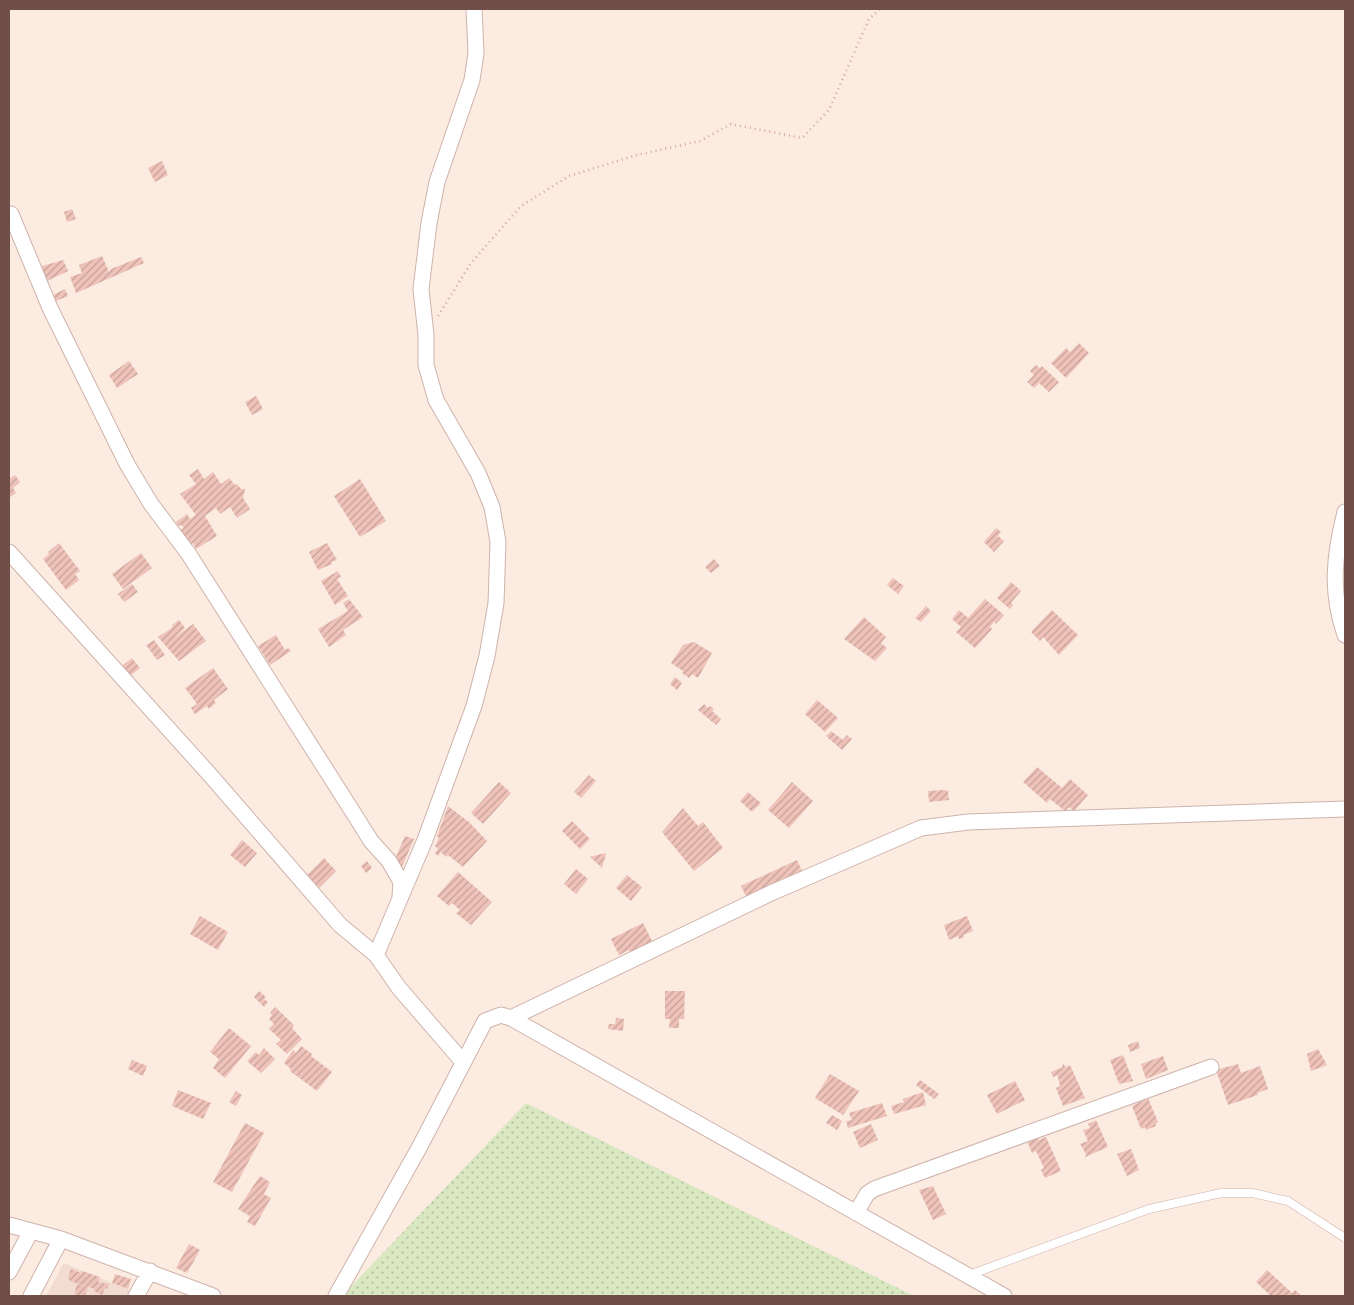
<svg xmlns="http://www.w3.org/2000/svg" width="1354" height="1305" viewBox="0 0 1354 1305" font-family="Overpass,sans-serif">
  <style>
    .residential { fill: #f2dbd0 }
    .green { fill: url(#green-dots) }
    .building { fill: url(#building-hatch) }
    .lines { fill: none; stroke-linecap: round; stroke-linejoin: round }
    .service-casing { stroke: #ceb3ab; stroke-width: 9 }
    .minor-casing { stroke: #ceb3ab; stroke-width: 17 }
    .path { stroke: #d4a79d; stroke-width: 2.5; stroke-dasharray: 1 4; stroke-linecap: butt }
    .service { stroke: #fff; stroke-width: 8 }
    .minor { stroke: #fff; stroke-width: 15 }
  </style>
  <defs>
    <pattern id="green-dots" width="8" height="8" patternUnits="userSpaceOnUse" patternTransform="scale(1.25)"><rect width="8" height="8" fill="#d9e8c0"/><path d="M2 2h.1M6 6h.1" fill="none" stroke="#b4be9e" stroke-width="1.8" stroke-linecap="round"/></pattern>
    <pattern id="building-hatch" width="6" height="6" patternUnits="userSpaceOnUse" patternTransform="scale(1.25)"><rect width="6" height="6" fill="#efc3b9"/><path d="M-1 1l2-2M0 6l6-6M5 7l2-2" fill="none" stroke="#c6a198"/></pattern>
  </defs>
  <rect width="100%" height="100%" fill="#fbebe1"/>
  <path class="residential" d="M64,1263L143,1296H46Z"/>
  <path class="green" d="M526,1103L914,1296H342Z"/>
  <path class="building" d="M162,161L168,175L155,182L148,168Z
    M72,209L76,219L67,222L64,212Z
    M102,256L109,272L111,269L141,257L144,263L76,293L70,277L82,273L79,265Z
    M63,260L68,271L45,282L39,267Z
    M65,289L68,296L56,301L53,295Z
    M1079,343L1089,353L1066,378L1051,363L1066,348L1070,352Z
    M129,361L138,374L117,388L109,375Z
    M1036,365L1040,368L1042,366L1059,382L1049,392L1039,383L1034,388L1027,382L1034,375L1030,371Z
    M256,396L263,409L252,415L245,402Z
    M198,469L204,479L213,472L221,484L229,478L235,485L237,484L241,489H245L243,498L250,509L237,518L230,507L220,514L216,508L205,516L217,536L196,549L193,543L190,545L180,530L184,528L181,525L178,526L176,522L187,514L190,519L196,515L180,494L196,484L189,475Z
    M15,475L20,482L13,488L16,493L9,498V479Z
    M360,479L386,521L360,537L334,496Z
    M996,528L1001,532L998,536L1004,541L994,552L984,542Z
    M59,543L80,571L75,574L79,580L66,590L43,559L49,554L48,552Z
    M327,543L337,560L331,562L332,564L318,570L309,552Z
    M141,553L152,568L123,589L112,574Z
    M714,559L720,566L711,573L705,567Z
    M338,571L341,577L337,579L348,596L335,605L321,581Z
    M893,578L904,586L898,594L887,585Z
    M1011,582L1021,591L1011,603L1013,605L1010,609L997,598Z
    M132,584L138,592L124,602L118,594Z
    M349,599L363,617L343,630L346,635L329,647L318,629L348,611L343,603Z
    M985,599L1004,615L996,624L994,622L990,627L992,629L975,648L956,632L961,627L952,619L959,610L968,618Z
    M926,606L931,611L921,622L915,618Z
    M1052,610L1078,635L1059,655L1043,637L1040,641L1031,632Z
    M864,617L886,637L881,643L887,648L875,661L844,639Z
    M179,620L185,628L174,638L193,624L206,641L179,661L158,637L173,627L172,625Z
    M276,635L285,650L288,648L291,651L270,665L258,646Z
    M154,640L165,655L157,660L146,645Z
    M694,642L712,653L698,678L692,674L689,678L682,673L683,671L671,663L683,645Z
    M132,658L140,668L130,676L122,666Z
    M213,668L228,689L214,700L216,703L209,709L207,706L195,714L191,708L197,704L185,688Z
    M675,677L682,683L677,690L670,684Z
    M817,700L838,718L825,732L805,714Z
    M704,704L708,708L710,706L714,709L712,711L721,719L716,725L698,710Z
    M831,731L843,740L847,735L852,739L842,750L826,736Z
    M1037,767L1062,788L1070,779L1088,795L1074,811L1069,807L1065,811L1050,799L1047,803L1023,782Z
    M589,775L596,781L581,798L574,792Z
    M499,782L511,793L483,824L471,813Z
    M792,782L813,801L789,828L768,810Z
    M944,790L948,791L949,800L929,802L928,791Z
    M748,792L761,803L752,812L740,801Z
    M448,806L470,823L487,841L463,867L448,855L446,857L441,852L438,856L435,853L438,849L435,846L439,838L437,836Z
    M683,808L698,826L703,822L723,848L694,871L662,832Z
    M572,821L590,839L580,849L562,831Z
    M405,836L414,839L401,869L392,866Z
    M242,840L257,853L245,867L230,855Z
    M606,853L602,868L590,857L597,855Z
    M324,858L336,871L319,888L307,875Z
    M797,860L802,871L747,898L741,886Z
    M367,861L372,868L366,873L361,866Z
    M576,869L588,879L576,894L564,884Z
    M458,872L492,902L471,925L456,913L460,910L452,903L449,906L437,896Z
    M627,875L642,887L631,901L616,888Z
    M200,916L228,932L218,950L190,934Z
    M967,916L973,931L963,935L964,937L959,939L958,936L949,940L944,925Z
    M643,923L652,941L630,953L629,950L619,955L611,939Z
    M259,991L266,997L264,999L268,1002L264,1007L254,997Z
    M665,991H685L684,1019H679V1028H669L670,1019H665Z
    M275,1007L294,1025L292,1028L302,1039L287,1054L276,1044L281,1040L269,1029L274,1024L269,1019L272,1015L270,1013Z
    M616,1018L624,1019L623,1031L608,1029L609,1024H615Z
    M229,1028L251,1046L225,1078L213,1068L219,1059L210,1052Z
    M1138,1041L1140,1048L1130,1052L1128,1045Z
    M301,1046L312,1054L311,1056L332,1072L317,1091L290,1071L291,1069L284,1063L293,1050L296,1053Z
    M264,1048L275,1059L261,1073L247,1061L256,1052L259,1055Z
    M1318,1049L1327,1065L1311,1071L1307,1054Z
    M1123,1055L1133,1081L1119,1084L1110,1060Z
    M1163,1056L1168,1070L1146,1079L1141,1064Z
    M132,1060L147,1066L143,1076L128,1069Z
    M1064,1064L1065,1067L1070,1065L1085,1098L1063,1106L1056,1088L1060,1086L1058,1077L1057,1075L1053,1077L1051,1072L1063,1067L1062,1065Z
    M1238,1064L1241,1073L1260,1066L1268,1089L1257,1093L1258,1095L1228,1105L1216,1070Z
    M830,1074L859,1091L843,1115L815,1098Z
    M920,1080L939,1094L934,1099L916,1085Z
    M1015,1081L1025,1100L997,1114L987,1095Z
    M178,1090L211,1103L203,1119L172,1106Z
    M236,1091L242,1095L236,1106L229,1102Z
    M923,1092L926,1105L894,1114L891,1106L904,1102L903,1099Z
    M1148,1098L1158,1122L1155,1124L1156,1126L1146,1130L1145,1127L1141,1129L1132,1106Z
    M882,1103L887,1116L848,1128L846,1121L852,1120L849,1113Z
    M832,1115L842,1121L837,1130L826,1123Z
    M1096,1120L1108,1147L1085,1157L1086,1154L1080,1144L1088,1141L1083,1130L1090,1128L1088,1124Z
    M245,1123L264,1133L232,1192L213,1182Z
    M871,1124L878,1140L860,1148L853,1132Z
    M1038,1136L1039,1140L1046,1137L1061,1171L1045,1178L1041,1170L1044,1168L1036,1151L1032,1153L1027,1141Z
    M1131,1149L1139,1170L1127,1176L1117,1154Z
    M260,1176L270,1182L264,1194L271,1198L255,1226L247,1222L250,1216L238,1209Z
    M933,1186L946,1214L933,1220L919,1190Z
    M189,1244L200,1250L187,1273L176,1268Z
    M71,1269L81,1273L80,1277L82,1271L100,1277L98,1282L109,1284L107,1289L105,1288L102,1295L94,1291L95,1289L70,1281L68,1278Z
    M1267,1270L1292,1293L1295,1290L1302,1296H1271L1256,1282Z
    M115,1274L131,1279L128,1289L112,1283Z
    M77,1284L88,1287L85,1296H74Z"/>
  <g class="lines">
    <defs>
      <path id="service" d="M969,1275L1149,1209L1221,1193H1252L1288,1201L1345,1238"/>
      <path id="minor" d="M11,214L50,308L127,464L151,504L188,553L356,817L371,841L389,861L401,882L400,897
        M1345,512C1334,555 1330,592 1345,635
        M9,552L211,776L340,925L376,955L399,988L463,1062
        M376,955L425,840L474,706L487,656L496,603L498,542L492,507L478,473L436,400L426,365V335L421,289L429,223L437,182L472,80L476,53L474,9
        M511,1018L771,893L921,828L968,822L1345,809
        M856,1213L867,1194L874,1189L1211,1067
        M9,1225L61,1239L213,1296
        M9,1272L31,1231
        M31,1296L61,1239
        M136,1296L150,1271
        M336,1296L419,1148L485,1021L501,1015L511,1018L1004,1296"/>
    </defs>
    <use href="#service" class="service-casing"/>
    <use href="#minor" class="minor-casing"/>
    <path class="path" d="M438,316L471,263L521,206L569,176L637,155L700,141L731,124L802,138L829,110L869,19L880,9"/>
    <use href="#service" class="service"/>
    <use href="#minor" class="minor"/>
  </g>
  <rect width="1354" height="1305" fill="none" stroke="#714f49" stroke-width="20"/>
</svg>
